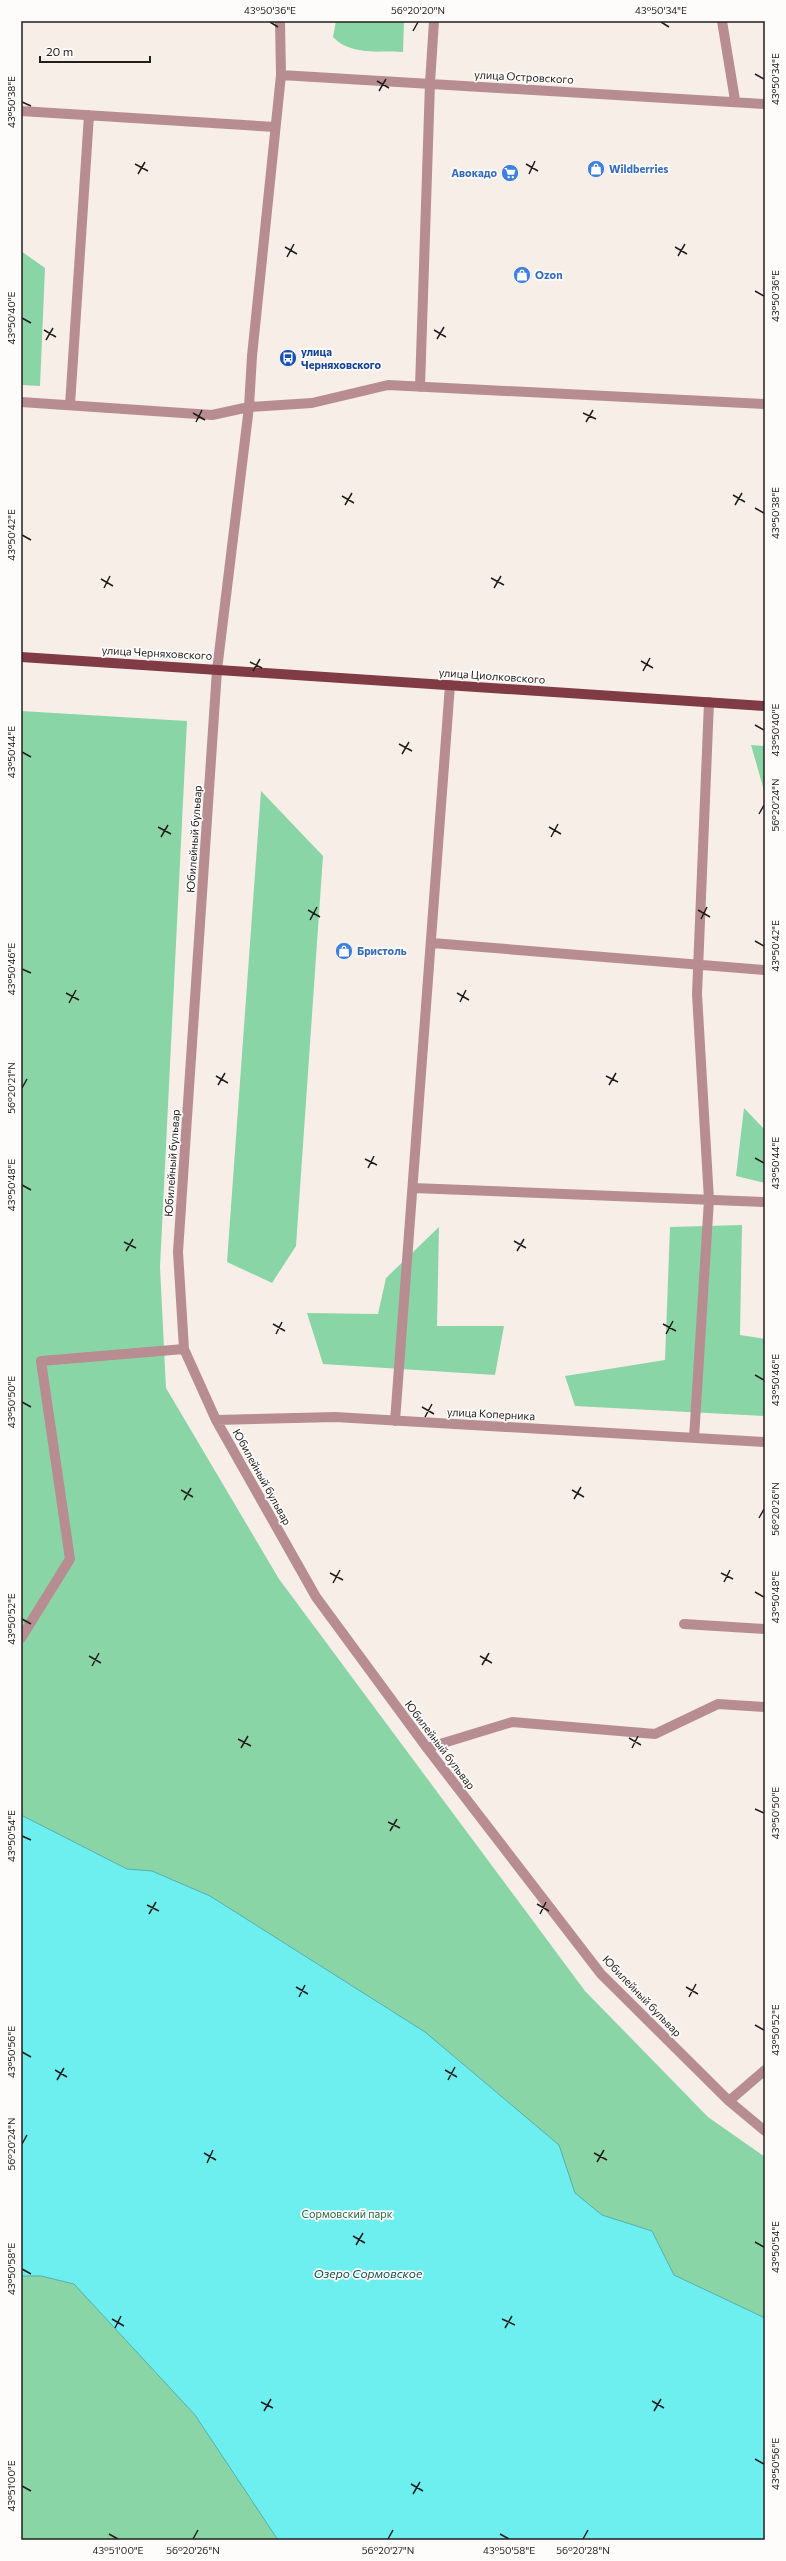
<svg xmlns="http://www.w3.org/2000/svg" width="786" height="2561" viewBox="0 0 786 2561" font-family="Commissioner,sans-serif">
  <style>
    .green { fill: #8ad5a6 }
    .water { fill: #6deeef; stroke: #56b0b0 }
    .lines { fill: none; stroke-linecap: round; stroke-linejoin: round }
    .minor { stroke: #b88d91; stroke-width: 10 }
    .major { stroke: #813b45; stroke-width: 10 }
    .ticks { fill: none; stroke: #211e1c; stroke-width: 1.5 }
    .labels { text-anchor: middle; stroke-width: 3.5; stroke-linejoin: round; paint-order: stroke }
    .street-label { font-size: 11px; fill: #211e1c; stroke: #fefcfb }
    .shop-label { font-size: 11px; font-weight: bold; fill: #366cbe; stroke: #fefcfb; text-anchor: start }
    .transit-label { font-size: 11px; font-weight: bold; fill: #164399; stroke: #fefcfb; text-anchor: start }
    .park-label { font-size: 11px; fill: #276643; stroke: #fefcfb }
    .water-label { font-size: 12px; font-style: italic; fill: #114c4c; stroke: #fefcfb }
    .neatline { fill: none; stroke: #211e1c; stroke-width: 1.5 }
    .ticks-label { font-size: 10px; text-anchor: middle; fill: #211e1c }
  </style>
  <rect width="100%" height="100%" fill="#f7eee7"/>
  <path class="green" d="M336,21H404L403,52C380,51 349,55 333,37Z
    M21,251L45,268L40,386L21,385Z
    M21,711L187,721L160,1267L166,1388L279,1579L585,1991L708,2117L765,2157V2540H21Z
    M751,745L765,746V794Z
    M261,791L323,856L296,1246L272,1283L227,1262Z
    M744,1108L765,1130V1183L736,1176Z
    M742,1225L740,1335L765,1339V1416L575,1406L565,1376L665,1360L670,1227Z
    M439,1227L437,1326H504L495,1375L323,1364L307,1313L378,1314L386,1278Z"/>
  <path class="water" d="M21,1815L127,1869L152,1871L210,1896L425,2032L559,2145L575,2193L602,2215L652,2231L674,2275L765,2318V2540H278L195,2415L74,2284L41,2276H21Z"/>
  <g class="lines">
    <path class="minor" d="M280,21L281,75L252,356L249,407L217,670L178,1252L184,1349L216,1420L316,1597L427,1748L601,1974L729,2101L765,2131
      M722,21L735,100
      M281,75L765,104
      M21,111L275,127
      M420,387L430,83L434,21
      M21,402L212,415L249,407L312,403L388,385L765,404
      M70,405L89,115
      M432,943L765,970
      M413,1188L765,1202
      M216,1420L335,1417L765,1442
      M395,1421L450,685
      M694,1438L709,1200L697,994L709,702
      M684,1624L765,1629
      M21,1638L70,1559L41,1361L184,1349
      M427,1748L512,1722L655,1734L718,1704L765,1707
      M729,2101L765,2070"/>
    <path class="major" d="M21,657L765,706"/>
  </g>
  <path class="ticks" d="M270,22L278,27M661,22L669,27M413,31L418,22M755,74L764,79M377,81L389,88M379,91L386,79M22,102L31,106M135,164L148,171M526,164L538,171M138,174L145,162M529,174L535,161M285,247L297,254M675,247L687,254M678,256L685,244M287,257L294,244M755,291L764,296M22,318L31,323M44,330L56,337M434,330L446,337M437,339L444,327M46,340L53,328M193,413L205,420M583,413L596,419M196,422L202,410M586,422L593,410M733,495L745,502M342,496L354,503M345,505L352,493M735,505L742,493M755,508L764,513M22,535L31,540M491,578L504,585M101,579L113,586M104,588L110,576M494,588L501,576M641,661L653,668M250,662L262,668M253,671L260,659M643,671L650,658M755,725L764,730M399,744L412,751M22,752L31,757M402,754L409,742M759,814L764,805M158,827L171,834M549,827L561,834M161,837L168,825M551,837L558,824M308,910L320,917M698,910L710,917M701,919L707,907M310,920L317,907M755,941L764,946M22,969L31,973M66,993L79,1000M457,993L469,1000M460,1002L466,990M69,1003L76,990M216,1076L228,1083M606,1076L618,1082M218,1085L225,1073M609,1085L616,1073M22,1088L27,1079M755,1158L764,1163M365,1159L377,1165M368,1168L374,1156M22,1185L31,1190M514,1241L526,1248M124,1242L136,1248M126,1251L133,1239M517,1251L524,1239M273,1324L285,1331M663,1324L676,1331M276,1334L282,1322M666,1334L673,1321M755,1375L764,1380M22,1402L31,1407M422,1407L434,1414M425,1417L432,1404M181,1490L193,1497M572,1490L584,1497M574,1499L581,1487M184,1500L191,1488M759,1518L764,1509M330,1573L343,1580M721,1573L733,1579M724,1582L730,1570M333,1583L340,1570M755,1592L764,1597M22,1619L31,1624M89,1656L101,1663M480,1656L492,1663M482,1665L489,1653M92,1666L99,1653M629,1738L641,1745M238,1739L251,1746M241,1748L248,1736M632,1748L638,1736M755,1809L764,1813M388,1822L400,1828M390,1831L397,1819M22,1836L31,1840M537,1904L549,1911M147,1905L159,1911M149,1914L156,1902M540,1914L546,1902M296,1987L308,1994M686,1987L698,1994M299,1997L305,1985M689,1997L696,1984M755,2025L764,2030M22,2052L31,2057M55,2070L67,2077M445,2070L457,2077M57,2080L64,2068M448,2080L455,2067M22,2144L27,2135M204,2153L216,2160M594,2153L607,2160M597,2162L604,2150M207,2163L213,2150M353,2236L365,2243M755,2242L764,2247M356,2245L363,2233M22,2269L31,2274M112,2319L124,2326M502,2319L515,2325M115,2328L121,2316M505,2328L512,2316M652,2401L664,2408M261,2402L273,2408M264,2411L271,2399M654,2411L661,2399M755,2459L764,2464M411,2484L423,2491M22,2486L31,2491M413,2494L420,2482M109,2534L118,2539M500,2534L509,2539M193,2539L198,2530M388,2539L393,2530M583,2539L588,2530"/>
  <defs>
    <symbol id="shop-disc" viewBox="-11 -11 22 22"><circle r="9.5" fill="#3f7fe0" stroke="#fefcfb"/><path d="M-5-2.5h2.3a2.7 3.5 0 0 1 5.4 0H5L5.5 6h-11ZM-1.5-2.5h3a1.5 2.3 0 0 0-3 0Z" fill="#fff"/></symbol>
    <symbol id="supermarket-disc" viewBox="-11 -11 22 22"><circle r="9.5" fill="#3f7fe0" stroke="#fefcfb"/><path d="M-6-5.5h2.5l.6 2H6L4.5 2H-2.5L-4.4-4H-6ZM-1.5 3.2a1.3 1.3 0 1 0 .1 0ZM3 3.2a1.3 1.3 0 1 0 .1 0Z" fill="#fff"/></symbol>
    <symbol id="bus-disc" viewBox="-11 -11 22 22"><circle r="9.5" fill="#1a4fb4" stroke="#fefcfb"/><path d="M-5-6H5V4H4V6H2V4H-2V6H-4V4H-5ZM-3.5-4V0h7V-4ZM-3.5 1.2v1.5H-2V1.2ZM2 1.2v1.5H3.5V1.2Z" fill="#fff"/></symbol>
  </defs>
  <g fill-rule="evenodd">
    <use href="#shop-disc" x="586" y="159" width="20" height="20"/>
    <use href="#supermarket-disc" x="500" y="163" width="20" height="20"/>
    <use href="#shop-disc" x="512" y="265" width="20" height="20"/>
    <use href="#bus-disc" x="278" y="348" width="20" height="20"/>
    <use href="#shop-disc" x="334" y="941" width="20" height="20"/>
  </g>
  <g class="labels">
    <g class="street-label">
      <text transform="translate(524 77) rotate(3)" y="4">улица Островского</text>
      <text transform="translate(157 653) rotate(3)" y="4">улица Черняховского</text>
      <text transform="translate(492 676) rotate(4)" y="4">улица Циолковского</text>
      <text transform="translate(194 839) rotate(-86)" y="4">Юбилейный бульвар</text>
      <text transform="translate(172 1163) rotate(-86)" y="4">Юбилейный бульвар</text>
      <text transform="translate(491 1414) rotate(3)" y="4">улица Коперника</text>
      <text transform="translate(262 1477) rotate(61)" y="4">Юбилейный бульвар</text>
      <text transform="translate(440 1745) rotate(53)" y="4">Юбилейный бульвар</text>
      <text transform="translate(642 1996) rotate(46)" y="4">Юбилейный бульвар</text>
    </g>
    <g class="shop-label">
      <text x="609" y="173">Wildberries</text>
      <text x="497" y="177" text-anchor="end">Авокадо</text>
      <text x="535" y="279">Ozon</text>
      <text x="357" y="955">Бристоль</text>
    </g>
    <g class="transit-label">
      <text x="301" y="356">улица<tspan x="301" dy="13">Черняховского</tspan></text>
    </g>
    <g class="park-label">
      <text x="347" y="2218">Сормовский парк</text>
    </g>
    <g class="water-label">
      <text x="368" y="2278">Озеро Сормовское</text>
    </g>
  </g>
  <rect width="786" height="2561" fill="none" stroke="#fefcfb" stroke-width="44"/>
  <path d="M40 56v6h110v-6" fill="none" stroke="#211e1c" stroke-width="2"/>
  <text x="46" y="56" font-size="12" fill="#211e1c" stroke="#fefcfb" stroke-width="3" paint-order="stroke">20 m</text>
  <rect x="22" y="22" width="742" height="2517" class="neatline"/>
  <g class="ticks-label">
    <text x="270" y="14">43°50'36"E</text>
    <text x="418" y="14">56°20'20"N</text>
    <text x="661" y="14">43°50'34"E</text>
    <text transform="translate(775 79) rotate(-90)" y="4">43°50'34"E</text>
    <text transform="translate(11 102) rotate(-90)" y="4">43°50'38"E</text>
    <text transform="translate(775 296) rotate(-90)" y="4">43°50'36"E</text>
    <text transform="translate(11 318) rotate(-90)" y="4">43°50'40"E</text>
    <text transform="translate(775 513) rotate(-90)" y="4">43°50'38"E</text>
    <text transform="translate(11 535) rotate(-90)" y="4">43°50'42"E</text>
    <text transform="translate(775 730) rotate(-90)" y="4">43°50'40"E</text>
    <text transform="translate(11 752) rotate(-90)" y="4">43°50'44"E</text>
    <text transform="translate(775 805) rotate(-90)" y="4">56°20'24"N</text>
    <text transform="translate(775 946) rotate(-90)" y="4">43°50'42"E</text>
    <text transform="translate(11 969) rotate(-90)" y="4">43°50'46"E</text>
    <text transform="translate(11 1088) rotate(-90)" y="4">56°20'21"N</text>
    <text transform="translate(775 1163) rotate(-90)" y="4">43°50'44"E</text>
    <text transform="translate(11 1185) rotate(-90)" y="4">43°50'48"E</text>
    <text transform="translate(775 1380) rotate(-90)" y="4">43°50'46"E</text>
    <text transform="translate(11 1402) rotate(-90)" y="4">43°50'50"E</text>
    <text transform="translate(775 1509) rotate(-90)" y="4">56°20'26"N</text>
    <text transform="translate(775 1597) rotate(-90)" y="4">43°50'48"E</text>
    <text transform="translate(11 1619) rotate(-90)" y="4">43°50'52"E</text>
    <text transform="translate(775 1813) rotate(-90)" y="4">43°50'50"E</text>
    <text transform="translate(11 1836) rotate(-90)" y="4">43°50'54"E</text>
    <text transform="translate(775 2030) rotate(-90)" y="4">43°50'52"E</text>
    <text transform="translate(11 2052) rotate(-90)" y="4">43°50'56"E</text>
    <text transform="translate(11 2144) rotate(-90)" y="4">56°20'24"N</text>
    <text transform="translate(775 2247) rotate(-90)" y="4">43°50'54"E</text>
    <text transform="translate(11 2269) rotate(-90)" y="4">43°50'58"E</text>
    <text transform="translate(775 2464) rotate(-90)" y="4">43°50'56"E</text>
    <text transform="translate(11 2486) rotate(-90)" y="4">43°51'00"E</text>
    <text x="118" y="2554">43°51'00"E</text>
    <text x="193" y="2554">56°20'26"N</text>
    <text x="388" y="2554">56°20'27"N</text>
    <text x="509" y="2554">43°50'58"E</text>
    <text x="583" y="2554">56°20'28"N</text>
  </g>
</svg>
